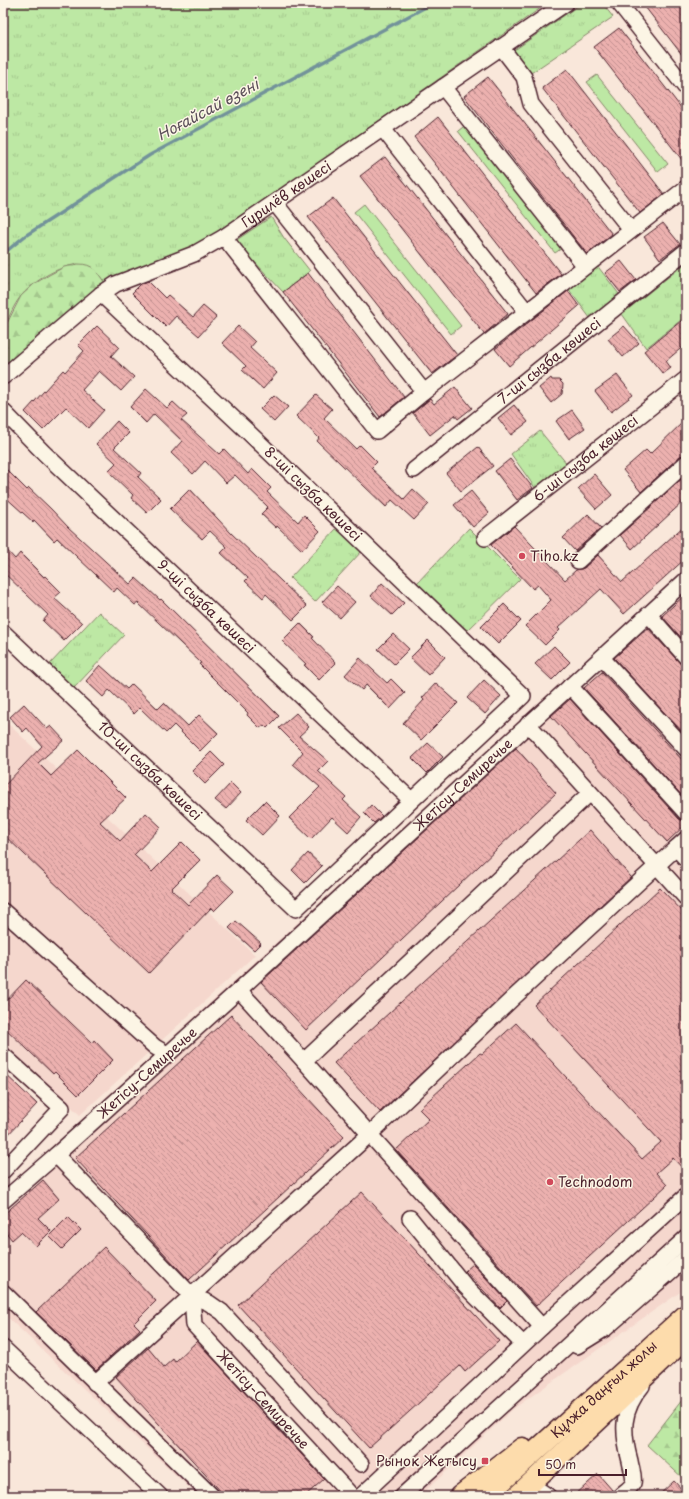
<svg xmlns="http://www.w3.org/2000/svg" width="689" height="1499" viewBox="0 0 689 1499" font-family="'Playpen Sans',sans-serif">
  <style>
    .built { fill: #f5d7cd }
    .grass { fill: url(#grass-tufts); stroke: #848468 }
    .forest { fill: url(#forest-firs); stroke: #848468 }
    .green { fill: #bde8a4; stroke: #848468 }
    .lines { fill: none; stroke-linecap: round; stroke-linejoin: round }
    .stream { stroke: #72929a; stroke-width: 3.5 }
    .building { fill: url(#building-back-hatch); stroke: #4a1f2b }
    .minor-casing { stroke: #4a1f2b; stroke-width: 18 }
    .major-casing { stroke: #4a1f2b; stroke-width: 23 }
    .minor { stroke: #fcf5e5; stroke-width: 15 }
    .major { stroke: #fddcac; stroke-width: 20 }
    .poi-dot { fill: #d1495b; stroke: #fcf5e5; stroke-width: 1.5 }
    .labels { text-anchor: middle; stroke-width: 3; stroke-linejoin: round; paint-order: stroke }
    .street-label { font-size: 14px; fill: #4a1f2b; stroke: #fcf5e5 }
    .poi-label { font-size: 14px; fill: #4a1f2b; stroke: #fcf5e5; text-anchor: start }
    .water-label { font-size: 15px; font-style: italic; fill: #5b4f59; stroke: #fcf5e5 }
  </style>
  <defs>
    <pattern id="grass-tufts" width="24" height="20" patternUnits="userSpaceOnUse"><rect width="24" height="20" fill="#bde8a4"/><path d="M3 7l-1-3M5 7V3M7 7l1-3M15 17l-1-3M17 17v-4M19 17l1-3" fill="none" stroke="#a4c78d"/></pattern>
    <pattern id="forest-firs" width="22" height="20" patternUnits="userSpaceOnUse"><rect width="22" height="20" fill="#bde8a4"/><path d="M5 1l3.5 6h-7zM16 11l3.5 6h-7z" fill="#a4c78d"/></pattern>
    <pattern id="building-back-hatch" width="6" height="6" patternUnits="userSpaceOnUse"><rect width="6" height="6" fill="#ecb1af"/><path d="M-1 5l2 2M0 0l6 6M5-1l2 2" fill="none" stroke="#c18f8f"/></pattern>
  </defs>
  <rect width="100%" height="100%" fill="#f9e7da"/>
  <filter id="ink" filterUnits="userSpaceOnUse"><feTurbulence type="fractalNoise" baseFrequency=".025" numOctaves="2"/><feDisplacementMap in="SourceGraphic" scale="8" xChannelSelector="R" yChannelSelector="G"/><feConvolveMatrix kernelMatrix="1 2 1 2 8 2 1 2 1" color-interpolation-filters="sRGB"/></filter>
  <g filter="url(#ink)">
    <path class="built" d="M686,568V1288L513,1409L420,1496H198L3,1313V1192Z
      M3,719L255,955L80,1115L3,1044Z"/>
    <path class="grass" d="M3,3H548L205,242L105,283C101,279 98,271 93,269C71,256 36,279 22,295C13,305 8,320 3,331Z
      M582,3H602L613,17L531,73L513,51Z
      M271,217L284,238L310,271L283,292L235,241Z
      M686,263V316L646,348L622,314Z
      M596,264L622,298L593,322L567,287Z
      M540,431L567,464L536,489L511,454Z
      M337,528L362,551L315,602L290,578Z
      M469,528L520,579L466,632L416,584Z
      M99,612L124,635L74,688L50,664Z"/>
    <path class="forest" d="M78,264C94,264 96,271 105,283L3,366V331L21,296L34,284L49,275L64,267Z
      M686,1395V1432L683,1440L686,1444V1481L647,1445Z"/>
    <path class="green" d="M597,75L668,164L658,172L587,82Z
      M468,123L565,246L555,253L458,131Z
      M364,204L461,326L451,334L354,212Z"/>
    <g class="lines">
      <path class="stream" d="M3,254L25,236L150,155L433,3"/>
    </g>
    <path class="building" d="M642,3H681L686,9V60Z
      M619,28L686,114V165L594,47Z
      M567,69L664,194L640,213L542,88Z
      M488,77L612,234L587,254L464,96Z
      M438,117L561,274L536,293L414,137Z
      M385,157L508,314L484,334L360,176Z
      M333,198L457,355L432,374L308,217Z
      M663,223L680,244L660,259L644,237Z
      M621,261L636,280L620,292L605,273Z
      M308,273L404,397L380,417L283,292Z
      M148,281L165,298L168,295L193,317L203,306L216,317L199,336L176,316L166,327L132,293L141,284Z
      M568,291L579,306L509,366L495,349Z
      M686,317V344L666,361L671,368L663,374L644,351Z
      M97,326L119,347L111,356L134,377L121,391L99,371L82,390L104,410L88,428L66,407L43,430L25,412L63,370L65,372L84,351L78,345Z
      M238,326L255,342L250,348L277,373L263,389L242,370L246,366L222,343Z
      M624,326L639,343L623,357L608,339Z
      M617,375L633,395L611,412L595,391Z
      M551,378L552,380H559L563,384L562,394L551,403L539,388Z
      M455,387L472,408L458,419L455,415L430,435L413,413L430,399L434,404Z
      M146,389L167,408L173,402L187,415L181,420L219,454L224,449L248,474L252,469L271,488L267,492L298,522L304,515L320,531L302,550L277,526L276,528L261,514L268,507L235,475L226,483L205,461L193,474L171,453L182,441L154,414L146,423L130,407Z
      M274,395L288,407L274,422L260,409Z
      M316,395L332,409L324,418L356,449L360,445L377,462L371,468L404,499L413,489L429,504L414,520L392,500L386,507L317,441L319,438L296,416Z
      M514,405L528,422L511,435L498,418Z
      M572,410L585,428L569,439L556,421Z
      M686,419V454L680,456L641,492L623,470L646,450L650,454Z
      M117,421L129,433L114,448L141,473L138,477L161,499L147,513L131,498L133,495L108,471L116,463L96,444Z
      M478,447L493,466L461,491L446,473Z
      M510,459L533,488L517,500L495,471Z
      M3,466L27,490L29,488L51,509L68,527L130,584L136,578L160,600L161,599L279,716L267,728L264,725L260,728L247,715L248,713L199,664L201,663L138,603L135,605L117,588L114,592L57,538L54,541L34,520L33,522L3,495Z
      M594,474L612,495L596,509L578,489Z
      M686,475V499L632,549L620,535Z
      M190,489L231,533L307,606L293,620L266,594L263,598L245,581L248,578L221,553L227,547L210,531L202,539L170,509Z
      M471,491L489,513L473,527L454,505Z
      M588,514L601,528L575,551L563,538Z
      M686,524V558L624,614L601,589L558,628L560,630L545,645L525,626L551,600L538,585L533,589L491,545L514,526L565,580L576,570L584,568L598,555L622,582Z
      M3,546L15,559L20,553L44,577L45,576L61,592L54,598L82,623L64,641L43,621L48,615L3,572Z
      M382,583L404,603L392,615L371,596Z
      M337,586L355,602L340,618L322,602Z
      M686,594V643L662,616Z
      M504,604L521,621L498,644L481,627Z
      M300,623L314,637L312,638L336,663L319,680L304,665L306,664L282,641Z
      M648,628L686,670V736L614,658Z
      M393,634L409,649L394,664L378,649Z
      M428,640L445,657L428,675L410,658Z
      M554,646L570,662L552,680L535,664Z
      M360,658L387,683L391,679L405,693L390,709L366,685L362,690L345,675Z
      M100,665L127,689L132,684L158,709L164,703L188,726L199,715L218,733L200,751L174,725L166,733L140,708L134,714L109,690L103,697L86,681Z
      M602,672L686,764V800L584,688Z
      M484,680L501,696L485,714L467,698Z
      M436,683L458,703L421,740L403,723L424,700L422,698Z
      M570,699L679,819L686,822V824L667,842L551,716Z
      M24,704L47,729L51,726L64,740L38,763L51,776L78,750L126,798L100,822L120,841L146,813L161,827L134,855L152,872L182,842L200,860L171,889L188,905L217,875L234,891L214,911L211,908L149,973L3,834V787L42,746L27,728L23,732L10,717Z
      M296,713L309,727L299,736L328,761L318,771L346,797L343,800L361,817L348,832L332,817L311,839L289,818L320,787L293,764L303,752L279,728Z
      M428,743L443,757L427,773L412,758Z
      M516,748L556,793L306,1030L261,982Z
      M211,752L224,765L205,784L192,771Z
      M231,783L241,793L226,809L215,800Z
      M265,801L280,816L262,835L246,820Z
      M371,805L382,816L374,823L364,813Z
      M590,830L631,877L380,1112L334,1063Z
      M308,853L322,866L305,883L292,870Z
      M660,888L686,915V1172L673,1158L656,1173L667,1185L536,1306L396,1150L429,1119L419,1109L480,1053L482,1054L516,1023L642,1159L661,1142L534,1005Z
      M236,921L261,943L254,950L229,928Z
      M26,980L92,1043L94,1040L113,1060L78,1095L55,1072L53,1074L3,1026V1004Z
      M231,1015L344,1137L189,1280L75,1158Z
      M3,1072L37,1104L3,1140Z
      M43,1180L59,1199L38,1218L51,1231L36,1246L21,1232L12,1240L3,1229V1215Z
      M362,1192L499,1341L465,1372L460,1366L369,1448L238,1305Z
      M68,1217L81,1230L62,1249L49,1236Z
      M104,1247L156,1301L134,1323L140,1329L96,1370L36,1312Z
      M473,1264L507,1301L500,1308L465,1271Z
      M197,1341L324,1479L305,1496H225L116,1377L148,1348L164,1367L173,1359L175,1362Z
      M598,1474L613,1491L611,1496H574Z
      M674,1481L686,1494V1496H658Z"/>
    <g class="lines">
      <defs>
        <g id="minor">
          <path d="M619,3L686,88"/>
          <path d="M501,47L524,77L531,104L631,230"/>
          <path d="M443,87L585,266"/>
          <path d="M383,129L527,312"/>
          <path d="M275,203L424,392L686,188"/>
          <path d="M224,237L377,431L424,392"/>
          <path id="s1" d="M3,377L101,294L116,284L194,254L224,237L566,3"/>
          <path id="s2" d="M3,411L44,453L411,800"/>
          <path id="s3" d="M414,470L686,251"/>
          <path id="s4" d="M485,538L686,379"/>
          <path d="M578,561L686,463"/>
          <path d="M649,615L686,657"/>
          <path id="s5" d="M3,632L296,909L523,696L246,430L101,294"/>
          <path d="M602,658L686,749"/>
          <path d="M570,686L686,813"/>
          <path d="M528,724L686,898"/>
          <path id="s6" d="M590,793L304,1061L239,990L686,580"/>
          <path d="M686,839L676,848L686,859"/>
          <path d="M3,911L155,1047L167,1054"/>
          <path id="s7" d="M239,990L56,1155L192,1296L194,1325L352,1496"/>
          <path d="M3,1055L62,1108L3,1171"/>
          <path d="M304,1061L542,1327"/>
          <path d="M3,1201L56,1155"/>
          <path d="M410,1218L466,1287L523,1344"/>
          <path d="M3,1292L212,1496"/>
          <path d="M192,1296L209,1303L222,1312L361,1464"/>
          <path d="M577,1346L606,1328L686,1258"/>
          <path d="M3,1348L160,1496"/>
          <path d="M95,1383L370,1134L512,999L676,848"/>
          <path d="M530,1484L548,1496"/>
          <path d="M361,1496L542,1327L686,1196"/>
          <path d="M402,1496L686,1238"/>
          <path d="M620,1496C624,1492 631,1488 633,1483C635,1477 631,1468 630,1461C622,1432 621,1411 642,1386"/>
        </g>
        <g id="major">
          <path d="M460,1496L522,1448"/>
          <path id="s8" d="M486,1496L686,1315"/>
          <path d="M517,1496L686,1338"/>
        </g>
      </defs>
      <use href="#minor" class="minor-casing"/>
      <use href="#major" class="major-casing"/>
      <use href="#minor" class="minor"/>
      <use href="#major" class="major"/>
    </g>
  </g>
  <g class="poi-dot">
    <circle cx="522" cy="556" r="4"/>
    <circle cx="550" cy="1182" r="4"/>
    <rect x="481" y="1457" width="8" height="8" rx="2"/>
  </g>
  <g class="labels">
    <g class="street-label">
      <text dy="5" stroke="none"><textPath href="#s1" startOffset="340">Гурилёв көшесі</textPath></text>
      <text dy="5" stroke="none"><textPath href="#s3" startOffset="174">7-ші сызба көшесі</textPath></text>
      <text dy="5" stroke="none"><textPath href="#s4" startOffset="128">6-ші сызба көшесі</textPath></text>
      <text transform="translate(313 494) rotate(44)" y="5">8-ші сызба көшесі</text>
      <text dy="5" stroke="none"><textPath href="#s2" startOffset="282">9-ші сызба көшесі</textPath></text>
      <text dy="5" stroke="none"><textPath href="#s5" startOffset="202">10-ші сызба көшесі</textPath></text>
      <text dy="5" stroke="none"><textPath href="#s6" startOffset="792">Жетісу-Семиречье</textPath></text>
      <text transform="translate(147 1073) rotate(-42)" y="5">Жетісу-Семиречье</text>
      <text dy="5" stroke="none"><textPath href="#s8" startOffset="159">Құлжа даңғыл жолы</textPath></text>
      <text dy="5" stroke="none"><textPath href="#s7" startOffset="573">Жетісу-Семиречье</textPath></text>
    </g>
    <g class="poi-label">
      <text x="530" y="561">Tiho.kz</text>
      <text x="558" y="1187">Technodom</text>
      <text x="477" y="1466" text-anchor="end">Рынок Жетысу</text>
    </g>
    <g class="water-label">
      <text transform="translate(208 110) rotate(-28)" y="5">Ноғайсай өзені</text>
    </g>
  </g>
  <rect width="689" height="1499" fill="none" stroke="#fcf5e5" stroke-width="16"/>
  <rect x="8" y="8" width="673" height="1483" fill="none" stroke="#4a1f2b" stroke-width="1.5" filter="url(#ink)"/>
  <path d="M539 1469v6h87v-6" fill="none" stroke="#4a1f2b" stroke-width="2"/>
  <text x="545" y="1469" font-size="12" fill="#4a1f2b" stroke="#fcf5e5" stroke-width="3" paint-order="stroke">50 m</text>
</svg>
